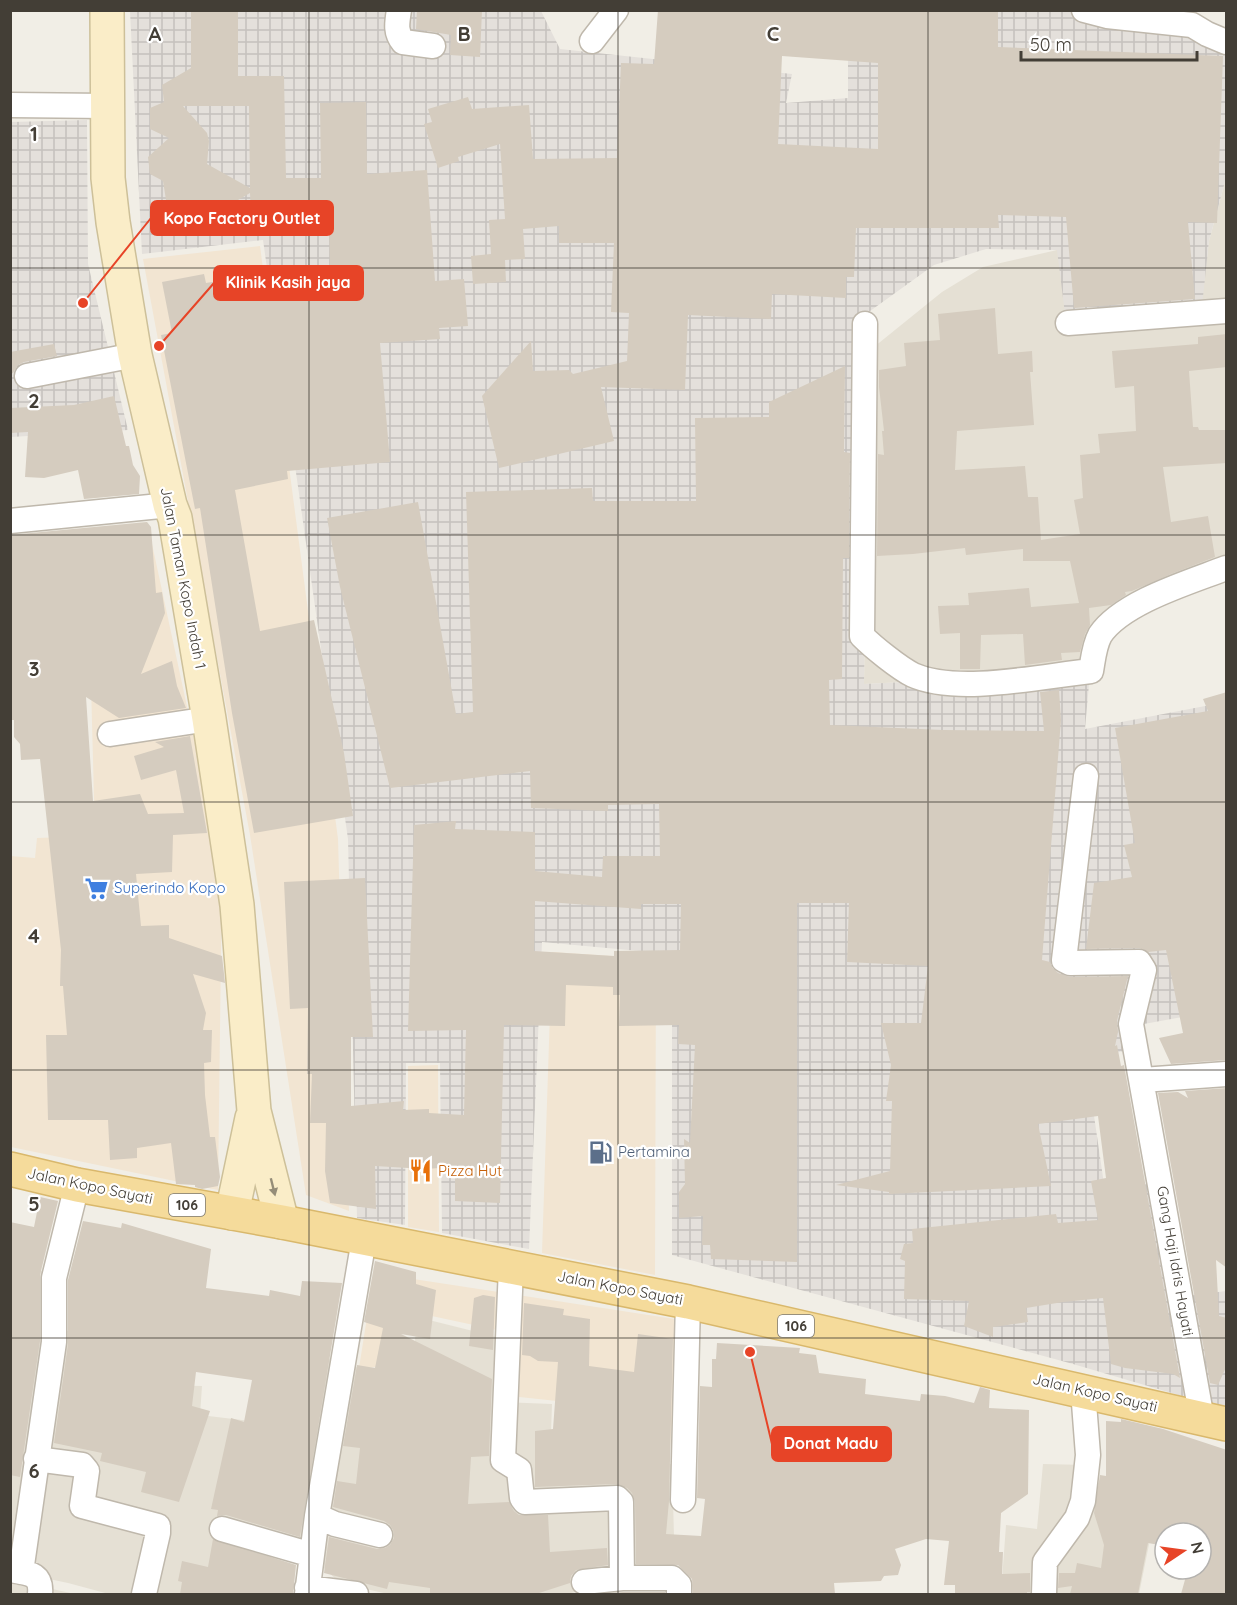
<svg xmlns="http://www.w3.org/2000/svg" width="1237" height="1605" viewBox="0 0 1237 1605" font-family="Quicksand,sans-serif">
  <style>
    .residential { fill: #e5e0d4 }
    .commercial { fill: #f2e5d2 }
    .industrial { fill: url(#industrial-grid) }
    .building { fill: #d5ccbf; fill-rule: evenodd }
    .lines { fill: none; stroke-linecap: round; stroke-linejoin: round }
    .minor-casing { stroke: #bfb8ac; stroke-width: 27 }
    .secondary-casing { stroke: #cdc099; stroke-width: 36 }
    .primary-casing { stroke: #d9b86c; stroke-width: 36 }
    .minor { stroke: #fff; stroke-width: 24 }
    .secondary { stroke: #faedc8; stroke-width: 33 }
    .primary { stroke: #f5db9b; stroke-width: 33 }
    .oneway { fill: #958d78 }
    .grid { fill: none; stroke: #433e36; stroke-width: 1.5; stroke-opacity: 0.55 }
    .labels { text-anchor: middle; stroke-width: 4.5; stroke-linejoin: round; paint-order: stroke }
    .shield { fill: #fff; stroke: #7b7872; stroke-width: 1.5 }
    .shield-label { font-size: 14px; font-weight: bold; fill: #433e36 }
    .street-label { font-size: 15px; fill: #433e36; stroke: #fff }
    .shop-label { font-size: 15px; fill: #366cbe; stroke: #fff; text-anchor: start }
    .service-label { font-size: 15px; fill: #4e5e75; stroke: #fff; text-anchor: start }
    .food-label { font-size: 15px; fill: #c56008; stroke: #fff; text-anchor: start }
    .grid-label { font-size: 20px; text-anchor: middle; font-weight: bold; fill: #433e36; stroke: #fff; stroke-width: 4.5; stroke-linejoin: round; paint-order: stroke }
    .leader { fill: none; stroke: #e74427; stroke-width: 2 }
    .callout-dot { fill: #e74427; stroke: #fff; stroke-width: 2 }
    .callout { fill: #e74427; stroke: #e74427; stroke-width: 2 }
    .callout-label { font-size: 16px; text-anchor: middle; font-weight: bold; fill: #fff }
  </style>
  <defs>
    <pattern id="industrial-grid" width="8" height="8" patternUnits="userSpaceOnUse" patternTransform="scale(1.5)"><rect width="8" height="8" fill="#e4e0db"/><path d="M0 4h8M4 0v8" fill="none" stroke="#c5c1bd"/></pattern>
  </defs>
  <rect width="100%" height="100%" fill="#f1eee6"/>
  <path class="residential" d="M1226,178V577L1209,579L1103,634L1090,673L864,684L869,351L942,292L983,267L1057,250L1201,306L1209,241Z
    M25,1264L64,1280L60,1330L155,1339L156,1385L202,1386L200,1415L250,1421L291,1346L384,1376L391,1341H415L417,1317L505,1339L502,1402L552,1404L550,1463L672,1464L675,1573L566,1594H388L340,1583L294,1540L256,1570L249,1594H109L68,1583L11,1571L10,1270Z
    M1043,1464L1086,1465V1482L1127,1484L1165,1465L1139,1594H1001L1006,1525L1037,1529Z
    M11,1580L75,1594H11Z"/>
  <path class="commercial" d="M260,246L338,839L349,1211L306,1195L250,835L143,259Z
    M149,530L222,869L218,1190L11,1147L10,856L35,858L37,838L95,836L87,532Z
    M552,952L656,959L655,1275L542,1253Z
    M438,1065L439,1232L408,1227V1066Z
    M374,1273L681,1320L669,1458L557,1401L510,1396L511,1333L413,1312L410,1334H383L380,1367L359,1368Z"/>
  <path class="industrial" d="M130,11H541L560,49L792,74L786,103L848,98V46L791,11H1075L1226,41V178L1209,241L1202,306L1066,322L1057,250L986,249L934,265L866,314L869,351L864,684L1090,673L1085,729L1226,702V1009L1133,1026L1123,1051L1086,1061L1105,1191L1160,1182L1180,1297L1226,1291V1409L1073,1364L672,1255V954L542,942L529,1249L442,1233L440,1063H406L405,1225L357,1218L348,839L263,240L142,254Z
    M87,120L88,264L128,430L11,437V122Z"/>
  <path class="building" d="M191,10H238V76H284L286,178H321L320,103L366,102L367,174L427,170L435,281L464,279L468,326L439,328L440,339L380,343L390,462L287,471L288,479L235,490L260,631L314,620L344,753L353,816L254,833L232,713L200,508L195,509L161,335L172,333L162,282L204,274L206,283L282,270L283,275L330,272L329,212L251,213L250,193L219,211L194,200L179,209L166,200L163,181L150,174L148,157L169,138L150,129V108L164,102L162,85L191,68ZM183,106H249L250,188L207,164L209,141L207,133Z
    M417,10H482L480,57L450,55L451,35L416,29Z
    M658,10H998V47L1223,56L1217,223L1188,222L1195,299L1074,308L1066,217L998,215L999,228H856L854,277H846V298L772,294L771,319L688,315L685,390L601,387L614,441L499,468L482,396L531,341L533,371L569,370L573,374L627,361L629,313L611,312L614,243H559V226L523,229L525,259L505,260L506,282L473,284L471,256L491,254L489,220L505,219L500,144L458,157L459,161L438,168L424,124L432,122L428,109L468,97L472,109L529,105L533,159L617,158L621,63L654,64ZM782,56L878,63V149L778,144Z
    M995,308L998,354L1032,351L1033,372H1030L1034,425L957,431L955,470L1025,466L1028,497H1038L1041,540L1080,534L1074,500L1083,498L1080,455L1100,453L1098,434L1136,431L1134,386L1115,388L1112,351L1198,344V337L1227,334V367L1189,371L1193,427H1198L1199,430H1227V463L1163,467L1171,522L1208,516L1215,557L1171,574L1132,591L1125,592L1126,595L1111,605L1089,608L1090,625L1085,634L1080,652L1061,653L1062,660L1025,665L1023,634L981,635L980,669H960V633L940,634L938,606L969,605L968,593L1029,588L1031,607L1079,603L1070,561H1023V549L966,555L965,548L913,554L877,556L878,454L884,455L882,431H884L879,387V370L906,366L904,343L940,340L938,314Z
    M54,344L57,356L24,362L18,365L13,373L10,374V352Z
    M845,366L844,452L850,453L849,558H843L842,679L829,680L830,725L943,730L1044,731L1040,692L1059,690L1061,720L1042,960L1050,962L1052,967L1058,973L1070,977L1128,976L1117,1021L1118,1032L1115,1046L1117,1045L1121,1066L1124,1065L1180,1378L1173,1374L1125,1368L1111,1364L1103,1298L1063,1302L1026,1308L1028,1322L993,1327V1337L964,1326L969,1301L904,1299L905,1261L900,1259L904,1244L913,1243L912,1229L1056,1214L1058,1223L1098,1220L1091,1181L1106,1178L1098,1116L1038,1124L1051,1186L889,1194V1192L836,1185L890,1171L892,1101H886L891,1065L881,1023H921L928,966L847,962L849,903H797V1262L711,1259L710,1245H702L703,1216L679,1218V1192L685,1184L684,1139L690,1143L695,1045L678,1044L679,1025L619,1026L620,995H613V987L566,985L565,1026L504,1025L500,1203L455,1201V1167L425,1169L375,1166L376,1209L330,1203L325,1171L326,1123H310L312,1074H307L308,1008L290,1009L284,882L365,878L373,1037H351V1106L404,1101L403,1110L429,1109V1113L464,1115L466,1030L408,1031L414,825L456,821L455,829L535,832V871L602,877L603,856H660L659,804L608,805V811L531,808L530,771L390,788L340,587L327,518L418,502L456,714L473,712L466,492L592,488L593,501H696L695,418L769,417V402ZM535,901L641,909V904H681L680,950L614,951V956L534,951Z
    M114,396L126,446H129L133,465L140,476L139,494L84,499L78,470L44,478L25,477L28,432L10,433V408L74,405Z
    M147,522L151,527L156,593L162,592L165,613L141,674L172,661L177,686L186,708L119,718L86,697L93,801L140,794L148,814L184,813L176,770L141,780L134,756L164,747L155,742L190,736L207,833L173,835L172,872L136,874L141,926L169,925V938L222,956L225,983L193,974L206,1013L203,1030H212L211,1062L204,1063L205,1095L210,1137H215L220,1177L218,1186L202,1189L195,1187V1185L176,1184L171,1143L137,1148V1158L110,1160L108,1120H48L46,1035H67L63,986H60L61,950L40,759L21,760L20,744L14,737V720H10V535Z
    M1227,692V1060L1171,1064L1159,1038L1183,1033L1166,950L1148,952L1139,948L1086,949L1094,883L1132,877L1124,845L1135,843L1115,728L1208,711L1203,699Z
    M1227,1088V1268L1216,1260L1219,1316L1227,1318V1365L1218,1385L1210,1383L1158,1093L1178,1092L1188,1098L1185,1091Z
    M40,1197L58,1201L40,1275V1341L20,1477L10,1475V1222L34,1227Z
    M83,1221L121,1228L122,1223L211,1249L206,1288L269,1296L270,1290L300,1296L302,1281L342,1283L300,1537L226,1515L217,1516L218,1510L211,1509L231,1418L244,1422L252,1380L196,1372L192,1406L210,1411L179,1502L141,1492L146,1472L100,1461L102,1453L54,1443L68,1344V1280Z
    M375,1261L416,1272V1284L436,1290L430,1339L401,1334L492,1379L489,1456L471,1457L468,1504L509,1502L514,1511L519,1515H548L550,1552L607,1548L608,1565L576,1570L571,1576L570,1583L536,1594H430V1588L389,1582L387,1589L324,1573L329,1537L377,1549L385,1548L390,1545L394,1538L393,1530L390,1525L384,1521L333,1507L337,1481L356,1484L360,1448L343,1446L357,1365L375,1368L383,1328L364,1322Z
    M483,1295L495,1297L493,1350L469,1346L474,1298Z
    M524,1303L564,1309L563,1315L590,1319L589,1366L634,1372L638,1334L673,1339L669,1501L666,1534L701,1536L705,1499L697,1498L700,1386L712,1387V1359H716L717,1343L800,1348L799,1353L816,1355L819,1373L866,1379L865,1394L920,1401L921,1394L945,1396L974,1403L980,1387L990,1390L989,1408L1029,1410L1028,1494L1001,1513L999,1552H1003L1002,1574L1030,1573V1592H1027V1594H955V1585H944L949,1541L926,1539L895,1549L901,1565L898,1575L884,1576L881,1581L834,1583L835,1594L693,1593L692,1579L678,1565L636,1564L635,1502L632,1493L627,1488L616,1484L535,1487V1431L553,1429L558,1362L538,1361L530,1356L522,1355Z
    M1121,1419L1163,1429L1227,1450V1594H1181L1188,1569H1201V1533H1165V1546L1148,1543L1138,1594H1070L1072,1586L1058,1588L1059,1573H1075L1077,1563L1101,1568L1104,1545L1094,1513L1100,1475L1106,1476V1421L1121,1422Z
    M213,1539L296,1565L293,1594H180L182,1582L178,1581L182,1561L208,1567Z
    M623,1592H665V1594H601Z"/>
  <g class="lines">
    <defs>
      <path id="minor" d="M399,10C397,23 395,32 403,42L433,46
        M1084,10L1107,16L1192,25L1207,34L1226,42
        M592,41L616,10
        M10,105L107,106
        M1068,323L1226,311
        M865,324L862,636C873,647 899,668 913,675C958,695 1042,676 1091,671C1093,660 1094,646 1100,635C1122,602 1190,582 1226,568
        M27,376L135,355
        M10,521L170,505
        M110,734L209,719
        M1086,776L1064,960L1070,963L1139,962L1144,970L1131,1024L1202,1419
        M1142,1080L1226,1074
        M511,1267L503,1460L519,1470L522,1498L525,1502L617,1498L621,1502L622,1578
        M36,1459L82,1465L87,1471L82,1506L158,1526V1533L144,1594
        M683,1500L688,1302
        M317,1516L335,1524L380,1535
        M222,1529L312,1555
        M10,1570C28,1573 42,1573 40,1594
        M21,1572L54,1342V1278L77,1185
        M584,1582L622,1578H672L679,1585V1594
        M307,1588L356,1594
        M307,1594L317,1516L364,1239
        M1044,1594L1045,1562L1077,1518L1083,1501L1088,1455L1083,1390"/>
      <path id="secondary" d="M107,10L108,178L113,222L135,355L170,505L175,518L209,719L237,905L254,1111L282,1222
        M232,1213L252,1118"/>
      <path id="primary" d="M10,1169L77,1185L282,1222L688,1302L1226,1424"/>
    </defs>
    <use href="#minor" class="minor-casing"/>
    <use href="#secondary" class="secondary-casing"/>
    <use href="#primary" class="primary-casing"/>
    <use href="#minor" class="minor"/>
    <use href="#secondary" class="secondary"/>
    <use href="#primary" class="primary"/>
  </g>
  <defs><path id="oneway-solid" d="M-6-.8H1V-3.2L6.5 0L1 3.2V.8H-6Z" transform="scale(1.5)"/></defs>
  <use class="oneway" href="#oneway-solid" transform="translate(273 1187) rotate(76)"/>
  <path class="grid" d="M309,10V1594M618,10V1594M928,10V1594M10,268H1226M10,535H1226M10,802H1226M10,1070H1226M10,1338H1226"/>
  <defs>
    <symbol id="supermarket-bare" viewBox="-9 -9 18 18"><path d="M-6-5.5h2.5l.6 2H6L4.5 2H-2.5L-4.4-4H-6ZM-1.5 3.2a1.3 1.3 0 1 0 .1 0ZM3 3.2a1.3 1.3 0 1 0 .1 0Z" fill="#3f7fe0" stroke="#fff" stroke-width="2.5" paint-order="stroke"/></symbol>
    <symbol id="fuel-bare" viewBox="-9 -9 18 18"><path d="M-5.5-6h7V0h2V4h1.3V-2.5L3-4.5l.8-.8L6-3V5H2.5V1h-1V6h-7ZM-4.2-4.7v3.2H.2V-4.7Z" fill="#5c6f8a" stroke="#fff" stroke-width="2.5" paint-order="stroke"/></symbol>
    <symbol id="restaurant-bare" viewBox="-9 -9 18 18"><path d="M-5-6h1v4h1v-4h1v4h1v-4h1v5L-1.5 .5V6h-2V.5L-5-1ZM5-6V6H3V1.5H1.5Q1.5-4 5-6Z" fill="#e8710a" stroke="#fff" stroke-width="2.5" paint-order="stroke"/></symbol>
  </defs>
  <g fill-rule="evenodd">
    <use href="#supermarket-bare" x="80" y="872" width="33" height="33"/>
    <use href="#fuel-bare" x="584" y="1136" width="33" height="33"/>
    <use href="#restaurant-bare" x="404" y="1154" width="33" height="33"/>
  </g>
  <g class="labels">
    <g class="shield">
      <rect x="169" y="1194" width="36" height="22" rx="4.5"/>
      <rect x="778" y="1315" width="36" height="22" rx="4.5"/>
    </g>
    <g class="shield-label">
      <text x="187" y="1210">106</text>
      <text x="796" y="1331">106</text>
    </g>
    <g class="street-label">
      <text transform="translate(183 578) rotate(79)" y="5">Jalan Taman Kopo Indah 1</text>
      <text transform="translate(90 1186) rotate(12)" y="5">Jalan Kopo Sayati</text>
      <text transform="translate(1175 1261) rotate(80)" y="5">Gang Haji Idris Hayati</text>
      <text transform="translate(620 1288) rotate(11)" y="5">Jalan Kopo Sayati</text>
      <text transform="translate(1095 1393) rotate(13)" y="5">Jalan Kopo Sayati</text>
    </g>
    <g class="shop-label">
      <text x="114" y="893">Superindo Kopo</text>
    </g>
    <g class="service-label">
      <text x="618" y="1157">Pertamina</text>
    </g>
    <g class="food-label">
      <text x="438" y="1176">Pizza Hut</text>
    </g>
  </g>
  <g class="grid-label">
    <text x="155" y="41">A</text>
    <text x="464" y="41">B</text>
    <text x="773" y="41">C</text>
    <text x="34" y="141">1</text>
    <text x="34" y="408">2</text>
    <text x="34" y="676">3</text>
    <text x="34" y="943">4</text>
    <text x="34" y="1211">5</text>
    <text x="34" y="1478">6</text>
  </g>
  <path class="leader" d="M83 303L151 218M159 346L214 283M750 1352L772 1444"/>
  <g class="callout-dot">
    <circle cx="83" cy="303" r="6"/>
    <circle cx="159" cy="346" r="6"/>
    <circle cx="750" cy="1352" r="6"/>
  </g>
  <g class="callout">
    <rect x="151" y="201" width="182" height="34" rx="6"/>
    <rect x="214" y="266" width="149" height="34" rx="6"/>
    <rect x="772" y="1427" width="119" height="34" rx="6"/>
  </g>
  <g class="callout-label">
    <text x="242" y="224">Kopo Factory Outlet</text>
    <text x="288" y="288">Klinik Kasih jaya</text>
    <text x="831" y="1449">Donat Madu</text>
  </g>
  <rect width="1237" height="1605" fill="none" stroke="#433e36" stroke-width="24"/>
  <g transform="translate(1183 1551) rotate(77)"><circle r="28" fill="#ffffff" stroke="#b4b2af" stroke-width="1.5"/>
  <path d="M0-4.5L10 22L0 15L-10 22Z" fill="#e74427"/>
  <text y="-9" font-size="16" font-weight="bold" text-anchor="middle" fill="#433e36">N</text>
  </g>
  <path d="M1021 51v9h176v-9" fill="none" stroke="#433e36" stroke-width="3"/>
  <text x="1030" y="51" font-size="18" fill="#433e36" stroke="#ffffff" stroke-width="4.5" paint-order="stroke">50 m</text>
</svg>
